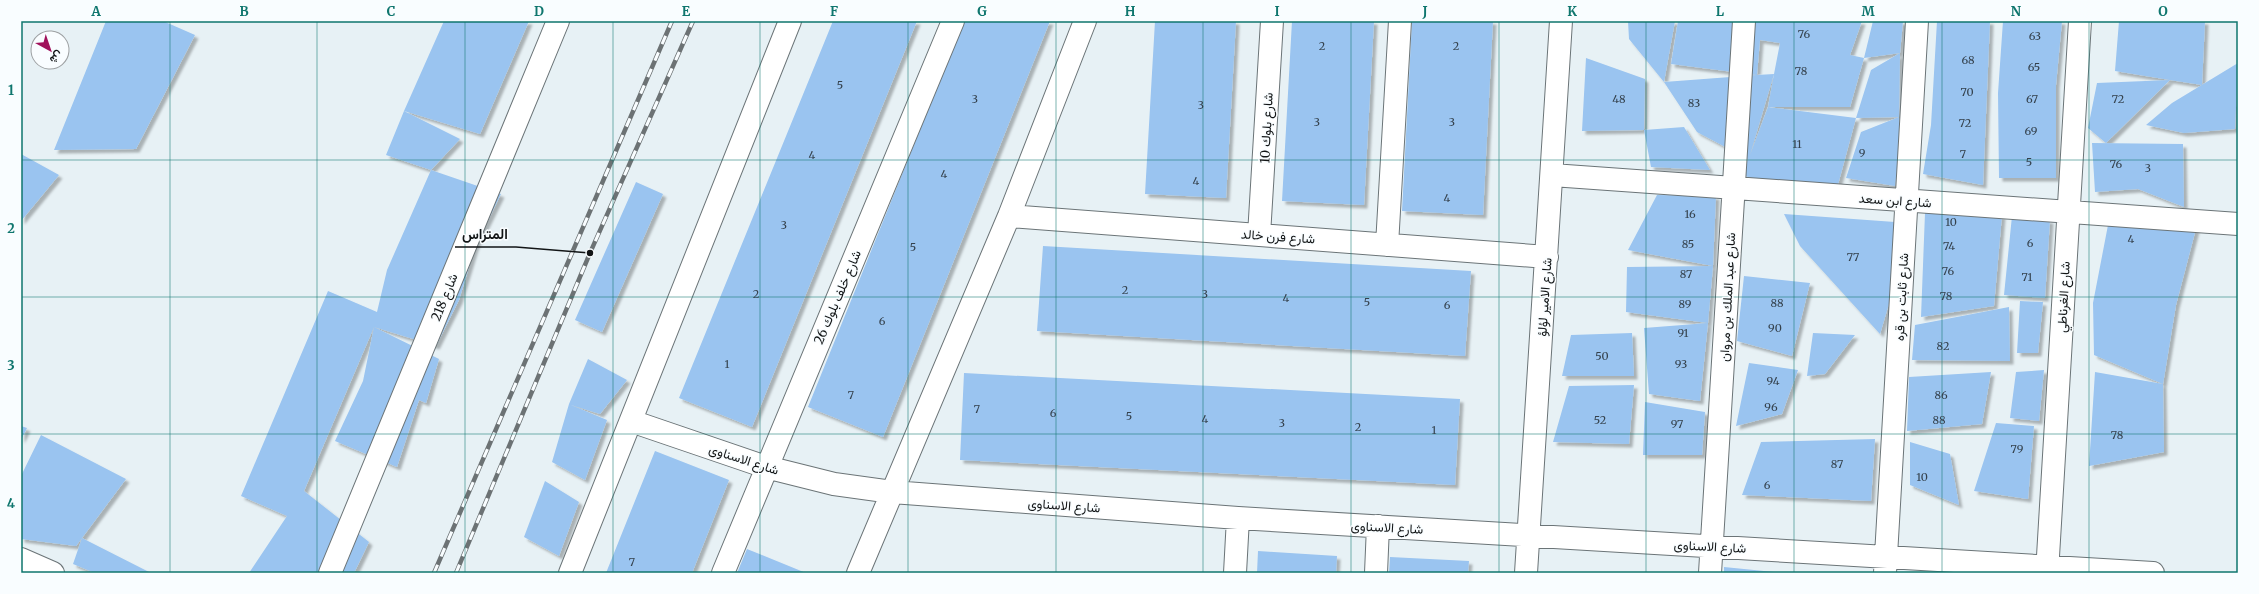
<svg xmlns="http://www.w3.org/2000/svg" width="2259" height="594" viewBox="0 0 2259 594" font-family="Merriweather,Vazirmatn,serif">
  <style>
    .building { fill: #9ac4f0; fill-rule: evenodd; filter: url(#shadow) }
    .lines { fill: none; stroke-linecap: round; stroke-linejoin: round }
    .minor-casing { stroke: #6b7477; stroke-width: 24 }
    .minor { stroke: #fff; stroke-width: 22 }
    .rail-casing { stroke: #6c7274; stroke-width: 4.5 }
    .rail { stroke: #f9fdff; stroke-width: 3; stroke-dasharray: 9; stroke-linecap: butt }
    .grid { fill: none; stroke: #0f766e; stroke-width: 1; stroke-opacity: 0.55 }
    .labels { text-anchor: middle; stroke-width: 3; stroke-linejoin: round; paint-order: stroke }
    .number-label { font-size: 11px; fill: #34414c }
    .street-label { font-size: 13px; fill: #121516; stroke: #f9fdff }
    .leader { fill: none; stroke: #121516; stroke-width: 1.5 }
    .callout-dot { fill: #121516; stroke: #f9fdff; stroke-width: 1.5 }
    .callout-label { font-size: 14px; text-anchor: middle; font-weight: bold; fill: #121516; stroke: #f9fdff; stroke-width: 3; stroke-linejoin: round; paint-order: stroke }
    .neatline { fill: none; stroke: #0f766e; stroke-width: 1.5 }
    .grid-label { font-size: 13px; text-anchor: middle; font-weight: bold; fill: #0f766e }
  </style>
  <defs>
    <filter id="shadow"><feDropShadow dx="3.5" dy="3.5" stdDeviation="1" flood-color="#0004"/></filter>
  </defs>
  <rect width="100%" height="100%" fill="#e7f1f5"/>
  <path class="building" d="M106,21H163L195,35L136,149L54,150Z
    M444,21H529L480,134L404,111Z
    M833,21H917L752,427L679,398Z
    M964,21H1050L883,437L808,407Z
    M1155,21H1236L1226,198L1145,194Z
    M1292,21H1374L1364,205L1282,201Z
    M1412,21H1493L1483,215L1402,211Z
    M1628,21H1675L1664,82L1629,39Z
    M1678,21H1862L1850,55L1864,58L1873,21H1903L1900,53L1899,117L1856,118L1871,70L1900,53L1864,58L1850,107H1768L1856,118L1833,203L1742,175L1748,159L1697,132L1664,82L1757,75L1671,64ZM1760,40L1780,43L1774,74L1757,75ZM1774,74L1768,107L1750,155Z
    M1937,21H1990L1983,185L1923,174L1931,125Z
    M2003,21H2062L2056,85V178H1999L1998,93Z
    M2119,21H2205L2202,85L2170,80L2106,143L2088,128L2097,83L2170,80L2115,71Z
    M1586,58L1645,79L1644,130L1684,127L1710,170L1651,167L1644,130L1582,131Z
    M2238,63L2235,129L2184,133L2146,125L2172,103Z
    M404,111L460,139L431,170L501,194L475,247L459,300L436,346L374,327L439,359L426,403L419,400L397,467L335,441L363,381L374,327L304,491L369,542L354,573H249L287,516L241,496L328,291L377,312L387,270L431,170L386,155Z
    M1899,117L1900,139L1895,186L1846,178L1861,132Z
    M2092,143L2183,144L2184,207L2138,189L2095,192Z
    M21,154L59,175L21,221Z
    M636,182L663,194L602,332L575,320Z
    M1657,195L1716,196L1713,266L1708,323L1626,312L1627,267L1713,266L1628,250Z
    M1925,213L2002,215L1994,306L1921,317Z
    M1784,214L1895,222L1893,290L1880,334L1800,246Z
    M2012,216L2050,220L2045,298L2004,295Z
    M2198,221L2176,305L2163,384L2164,452L2089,466L2095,372L2163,384L2094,355L2093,303L2108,225Z
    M1043,246L1471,271L1465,356L1037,331Z
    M1744,276L1810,283L1792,356L1737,341Z
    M2020,301L2043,302L2038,353H2017Z
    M2009,307L2010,361L1912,360L1915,325Z
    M1708,323L1700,401L1649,394L1644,328Z
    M1632,333L1634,376H1562L1571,335Z
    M1813,333L1855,335L1825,374L1807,376Z
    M588,359L627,380L600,414L571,405L607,420L585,480L552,462L569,404Z
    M1749,363L1798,370L1782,414L1736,426Z
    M2044,370L2039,421L2010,418L2016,372Z
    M1991,372L1982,424L1907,431L1909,377Z
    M964,373L1460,399L1455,485L960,460Z
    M1634,385L1629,444L1553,442L1569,386Z
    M1645,402L1705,412L1702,455H1643Z
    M1996,423L2034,426L2028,499L1974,491Z
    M21,426L27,428L21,440Z
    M41,435L126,479L76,546L21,539V476Z
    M1875,439L1871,501L1742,495L1761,442Z
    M1910,442L1950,454L1959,505L1910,485Z
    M655,451L729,480L692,573H606Z
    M545,481L579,502L559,556L524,537Z
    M82,538L151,573H95L73,564Z
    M747,549L806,573H737Z
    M1258,551L1337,556L1336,573H1257Z
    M1390,557L1469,561L1468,573H1389Z
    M1724,567L1774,572V573H1724Z"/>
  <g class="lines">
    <defs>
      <path id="minor" d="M1552,175L2238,224
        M1009,216L1547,257
        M1259,235L1272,21
        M1387,245L1400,21
        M631,421L766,467L834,484L892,492L1238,518L2153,573
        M21,559L53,573
        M330,573L558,21
        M570,573L790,21
        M723,573L953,21
        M858,573L1009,216L1085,21
        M1235,573L1238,518
        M1376,573L1378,526
        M1526,573L1561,21
        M1710,573L1744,21
        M1885,573L1917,21
        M2047,573L2080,21"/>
    </defs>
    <use href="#minor" class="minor-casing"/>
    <use href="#minor" class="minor"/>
    <defs>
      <path id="rail" d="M434,573L672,21
        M456,573L590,253L693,21"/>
    </defs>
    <use href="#rail" class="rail-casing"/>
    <use href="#rail" class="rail"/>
  </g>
  <path class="grid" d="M170,21V573M317,21V573M465,21V573M613,21V573M760,21V573M908,21V573M1056,21V573M1203,21V573M1351,21V573M1499,21V573M1646,21V573M1794,21V573M1942,21V573M2089,21V573M21,160H2238M21,297H2238M21,434H2238"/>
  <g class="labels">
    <g class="number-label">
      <text x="1804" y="38">76</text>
      <text x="2035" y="40">63</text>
      <text x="1322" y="50">2</text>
      <text x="1456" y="50">2</text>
      <text x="1968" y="64">68</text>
      <text x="2034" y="71">65</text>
      <text x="1801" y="75">78</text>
      <text x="840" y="89">5</text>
      <text x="1967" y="96">70</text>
      <text x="975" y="103">3</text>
      <text x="1619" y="103">48</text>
      <text x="2032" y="103">67</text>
      <text x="2118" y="103">72</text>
      <text x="1694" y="107">83</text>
      <text x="1201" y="109">3</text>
      <text x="1317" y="126">3</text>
      <text x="1452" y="126">3</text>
      <text x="1965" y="127">72</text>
      <text x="2031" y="135">69</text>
      <text x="1797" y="148">11</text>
      <text x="1862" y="157">9</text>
      <text x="1963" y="158">7</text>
      <text x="812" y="159">4</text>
      <text x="2029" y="166">5</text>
      <text x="2116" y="168">76</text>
      <text x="2148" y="172">3</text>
      <text x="944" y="178">4</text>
      <text x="1196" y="185">4</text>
      <text x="1447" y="202">4</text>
      <text x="1690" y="218">16</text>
      <text x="1951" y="226">10</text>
      <text x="784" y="229">3</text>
      <text x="2131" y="243">4</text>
      <text x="2030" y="247">6</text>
      <text x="1688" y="248">85</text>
      <text x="1949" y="250">74</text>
      <text x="913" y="251">5</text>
      <text x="1853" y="261">77</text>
      <text x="1948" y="275">76</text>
      <text x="1686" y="278">87</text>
      <text x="2027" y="281">71</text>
      <text x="1125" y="294">2</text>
      <text x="756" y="298">2</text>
      <text x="1205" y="298">3</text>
      <text x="1946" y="300">78</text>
      <text x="1286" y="302">4</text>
      <text x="1367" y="306">5</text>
      <text x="1777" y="307">88</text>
      <text x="1685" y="308">89</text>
      <text x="1447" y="309">6</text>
      <text x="882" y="325">6</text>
      <text x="1775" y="332">90</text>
      <text x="1683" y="337">91</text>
      <text x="1943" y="350">82</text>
      <text x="1602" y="360">50</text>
      <text x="727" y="368">1</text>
      <text x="1681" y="368">93</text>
      <text x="1773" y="385">94</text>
      <text x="851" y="399">7</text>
      <text x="1941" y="399">86</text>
      <text x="1771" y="411">96</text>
      <text x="977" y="413">7</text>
      <text x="1053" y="417">6</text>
      <text x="1129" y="420">5</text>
      <text x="1205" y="423">4</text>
      <text x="1600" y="424">52</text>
      <text x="1939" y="424">88</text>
      <text x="1282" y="427">3</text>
      <text x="1677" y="428">97</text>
      <text x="1358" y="431">2</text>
      <text x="1434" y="434">1</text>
      <text x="2117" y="439">78</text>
      <text x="2017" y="453">79</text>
      <text x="1837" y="468">87</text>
      <text x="1922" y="481">10</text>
      <text x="1767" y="489">6</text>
      <text x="632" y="566">7</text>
    </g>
    <g class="street-label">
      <text transform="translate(1266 128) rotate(-87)" y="5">شارع بلوك 10</text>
      <text transform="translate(1895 200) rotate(4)" y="5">شارع ابن سعد</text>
      <text transform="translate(1278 236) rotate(4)" y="5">شارع فرن خالد</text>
      <text transform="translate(444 297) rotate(-68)" y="5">شارع 218</text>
      <text transform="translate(837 297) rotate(-67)" y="5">شارع خلف بلوك 26</text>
      <text transform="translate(1544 297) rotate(-86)" y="5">شارع الامير لؤلؤ</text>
      <text transform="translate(1727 297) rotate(-87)" y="5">شارع عبد الملك بن مروان</text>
      <text transform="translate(1901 297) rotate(-87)" y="5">شارع ثابت بن قره</text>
      <text transform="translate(2063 297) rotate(-87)" y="5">شارع الغرناطي</text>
      <text transform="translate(744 459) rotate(18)" y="5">شارع الاسناوى</text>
      <text transform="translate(1064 505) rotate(4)" y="5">شارع الاسناوى</text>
      <text transform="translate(1387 527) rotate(3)" y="5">شارع الاسناوى</text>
      <text transform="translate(1710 546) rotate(3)" y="5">شارع الاسناوى</text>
    </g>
  </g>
  <path class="leader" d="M590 253L516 247H455"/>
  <circle class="callout-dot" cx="590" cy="253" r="4"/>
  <g class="callout-label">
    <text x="485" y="239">المتراس</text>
  </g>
  <rect width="2259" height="594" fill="none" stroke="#f9fdff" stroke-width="44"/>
  <g transform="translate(50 50) rotate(140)"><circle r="19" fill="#f9fdff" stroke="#9da0a2"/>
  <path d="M0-3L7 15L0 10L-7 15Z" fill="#a0125b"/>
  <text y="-6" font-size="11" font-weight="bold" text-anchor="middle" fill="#121516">ش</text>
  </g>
  <rect x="22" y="22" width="2215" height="550" class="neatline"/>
  <g class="grid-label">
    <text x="96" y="16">A</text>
    <text x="244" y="16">B</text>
    <text x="391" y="16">C</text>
    <text x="539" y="16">D</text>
    <text x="686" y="16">E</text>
    <text x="834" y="16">F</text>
    <text x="982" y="16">G</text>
    <text x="1130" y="16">H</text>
    <text x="1277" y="16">I</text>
    <text x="1425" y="16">J</text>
    <text x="1572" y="16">K</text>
    <text x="1720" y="16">L</text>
    <text x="1868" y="16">M</text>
    <text x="2016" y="16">N</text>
    <text x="2163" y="16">O</text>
    <text x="11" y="95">1</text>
    <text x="11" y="233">2</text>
    <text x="11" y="370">3</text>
    <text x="11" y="508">4</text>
  </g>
</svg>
